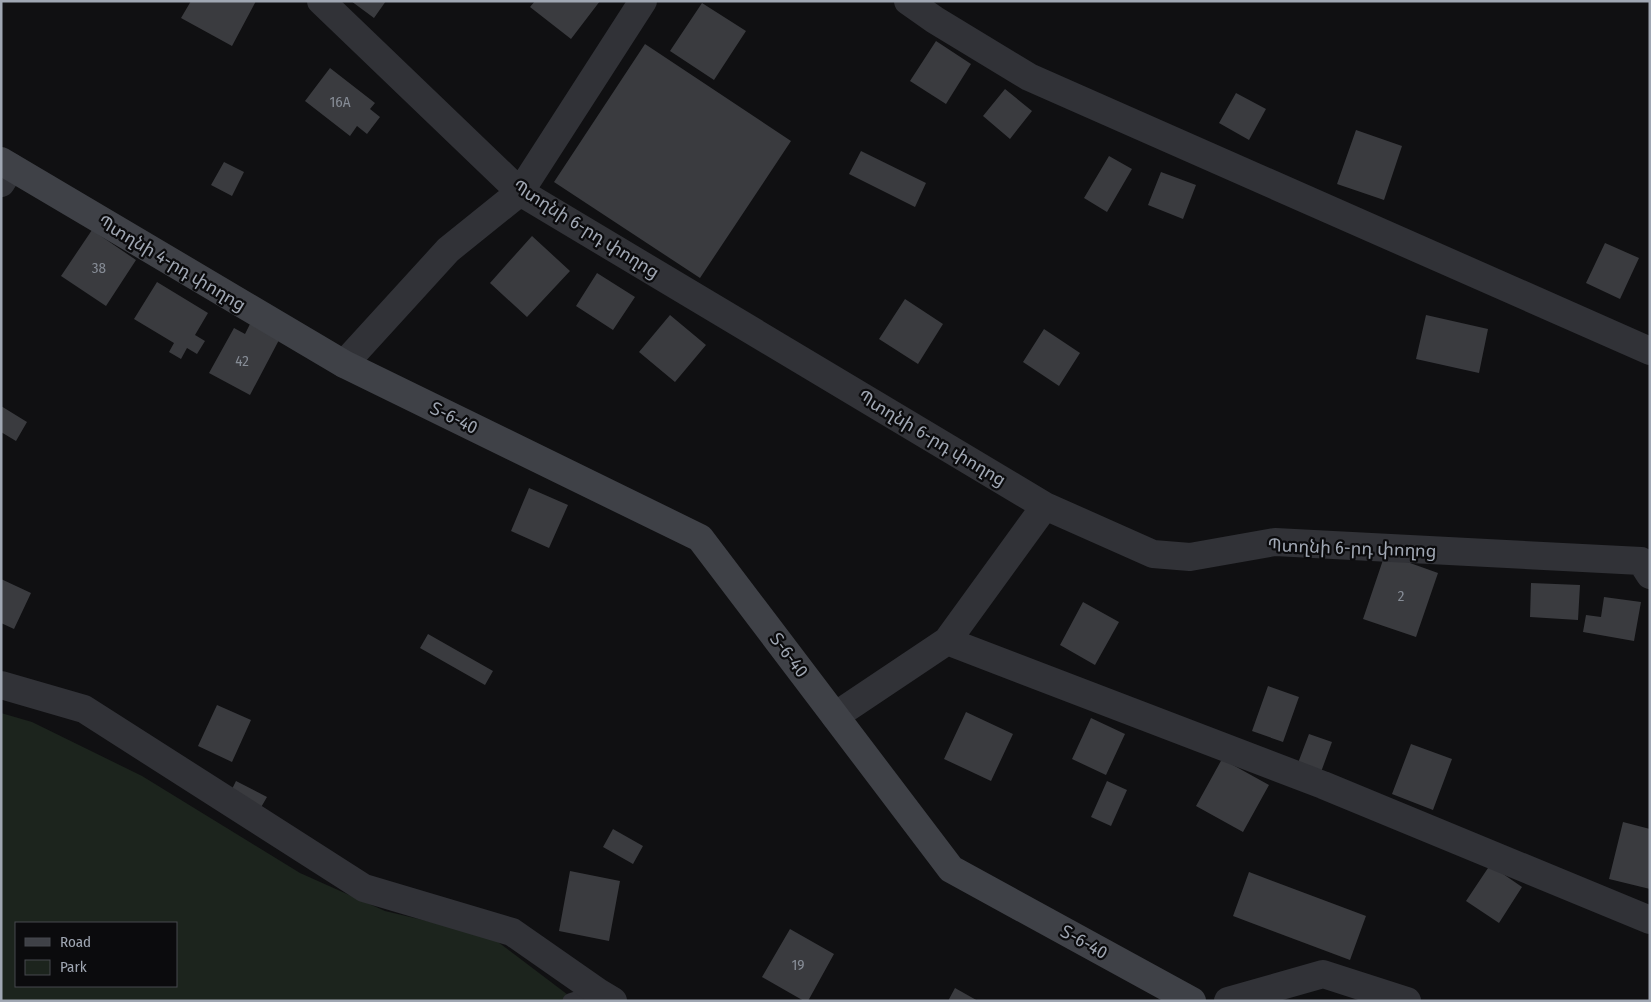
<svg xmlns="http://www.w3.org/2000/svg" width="1651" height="1002" viewBox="0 0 1651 1002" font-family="'Fira Sans Condensed','Noto Sans Armenian',sans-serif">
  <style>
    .green { fill: #1c241d; fill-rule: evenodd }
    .building { fill: #3a3b3f }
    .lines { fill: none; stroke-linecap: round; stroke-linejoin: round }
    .lane { stroke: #313237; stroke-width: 15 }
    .street { stroke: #313237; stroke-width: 28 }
    .secondary { stroke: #3f4147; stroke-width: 28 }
    .labels { text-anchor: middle; stroke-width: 4.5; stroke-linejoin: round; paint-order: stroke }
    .number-label { font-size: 15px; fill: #868c96 }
    .street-label { font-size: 18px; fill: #a0a7b3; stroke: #0b0b0d }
  </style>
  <rect width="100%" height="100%" fill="#101012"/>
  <path class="green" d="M1,713L32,722L142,776L300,873L385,911L490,936L576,1001H1ZM16,923H176V986H16Z"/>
  <path class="building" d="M191,1H256L232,46L181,18Z
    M351,1H386L374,18Z
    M535,1H600L571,39L530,7Z
    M702,3L746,31L714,80L670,51Z
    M936,41L971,64L946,104L910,81Z
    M645,44L791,141L700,278L554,182Z
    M330,68L375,103L370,109L380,117L367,134L357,126L350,136L305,101Z
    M1005,89L1032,111L1010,139L983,116Z
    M1236,93L1266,109L1249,140L1219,123Z
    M1356,130L1402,146L1384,200L1337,184Z
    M861,151L926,183L915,207L849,174Z
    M1109,156L1132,169L1107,212L1084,198Z
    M224,162L244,172L232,196L211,185Z
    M1161,172L1196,185L1183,219L1148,205Z
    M92,230L136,260L106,306L61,276Z
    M532,236L570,271L527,317L490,283Z
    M1605,243L1639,258L1620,299L1586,283Z
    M597,273L635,297L613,330L576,306Z
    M157,282L208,313L195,335L205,341L197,354L187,348L181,359L169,352L174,343L134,319Z
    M905,299L943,324L918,364L879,339Z
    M670,315L706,345L675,382L639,352Z
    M1426,315L1488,329L1479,373L1416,359Z
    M250,324L279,340L250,395L209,373L234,328L245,334Z
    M1044,329L1080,353L1059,386L1023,362Z
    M1,406L27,422L16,441L1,432Z
    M529,488L568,505L549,548L511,531Z
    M1385,554L1438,573L1416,637L1363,619Z
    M1,579L31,593L14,629L1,623Z
    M1531,583L1580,585L1578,620L1530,617Z
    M1604,597L1641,602L1634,641L1583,632L1586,615L1601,617Z
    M1083,602L1119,622L1095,665L1060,645Z
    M428,634L493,671L485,685L420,648Z
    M1268,686L1299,697L1283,742L1252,731Z
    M217,705L251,720L232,762L198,746Z
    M966,712L1013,734L991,781L944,759Z
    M1091,718L1125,734L1106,775L1072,759Z
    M1309,734L1332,742L1321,772L1298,763Z
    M1411,744L1452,759L1433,810L1392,794Z
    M1222,759L1269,785L1243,832L1196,806Z
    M236,781L267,797L260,809L230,793Z
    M1107,781L1127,790L1111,826L1091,817Z
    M1623,822L1650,829V889L1609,879Z
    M613,829L643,846L633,864L603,847Z
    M1490,865L1522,887L1499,923L1466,901Z
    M570,871L620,881L609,941L559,931Z
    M1249,872L1366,916L1350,960L1233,916Z
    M790,929L834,954L808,1001H804L762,977Z
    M955,988L978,1001H948Z"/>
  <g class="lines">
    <path class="lane" d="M570,1001L598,992"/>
    <path class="street" d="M321,1L520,192L1045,506L1153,554L1190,557L1275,542L1641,561L1650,575
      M908,1L935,20L1029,77L1650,351
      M1,183L11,167
      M344,364L448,250L520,192L643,1
      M947,641L1045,506
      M1,685L84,709L364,888L512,932L598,992L613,1001
      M835,716L947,641L1323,785L1650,920
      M1228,1001L1323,974L1407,1001"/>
    <path class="secondary" d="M1,161L344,364L700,538L951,869L1192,1001"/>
  </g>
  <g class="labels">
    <g class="number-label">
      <text x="340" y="107">16A</text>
      <text x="99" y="273">38</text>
      <text x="242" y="366">42</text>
      <text x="1401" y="601">2</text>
      <text x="798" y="970">19</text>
    </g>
    <g class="street-label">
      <text transform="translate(586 229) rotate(32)" y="6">Պտղնի 6-րդ փողոց</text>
      <text transform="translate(172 263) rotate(31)" y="6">Պտղնի 4-րդ փողոց</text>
      <text transform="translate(454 418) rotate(26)" y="6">Տ-6-40</text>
      <text transform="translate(932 438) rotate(31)" y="6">Պտղնի 6-րդ փողոց</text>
      <text transform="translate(1352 548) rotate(2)" y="6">Պտղնի 6-րդ փողոց</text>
      <text transform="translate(789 655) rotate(53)" y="6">Տ-6-40</text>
      <text transform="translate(1084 942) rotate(29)" y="6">Տ-6-40</text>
    </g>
  </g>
  <rect width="1651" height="1002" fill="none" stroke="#a0a7b3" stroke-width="5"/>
  <rect x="15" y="922" width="162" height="65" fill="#0b0b0d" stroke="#47494f"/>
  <rect x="25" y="938" width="25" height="8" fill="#3f4147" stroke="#47494f"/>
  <text x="60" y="947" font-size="15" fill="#a0a7b3">Road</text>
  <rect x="25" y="960" width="25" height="15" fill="#1c241d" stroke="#47494f"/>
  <text x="60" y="972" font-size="15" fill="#a0a7b3">Park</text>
</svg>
